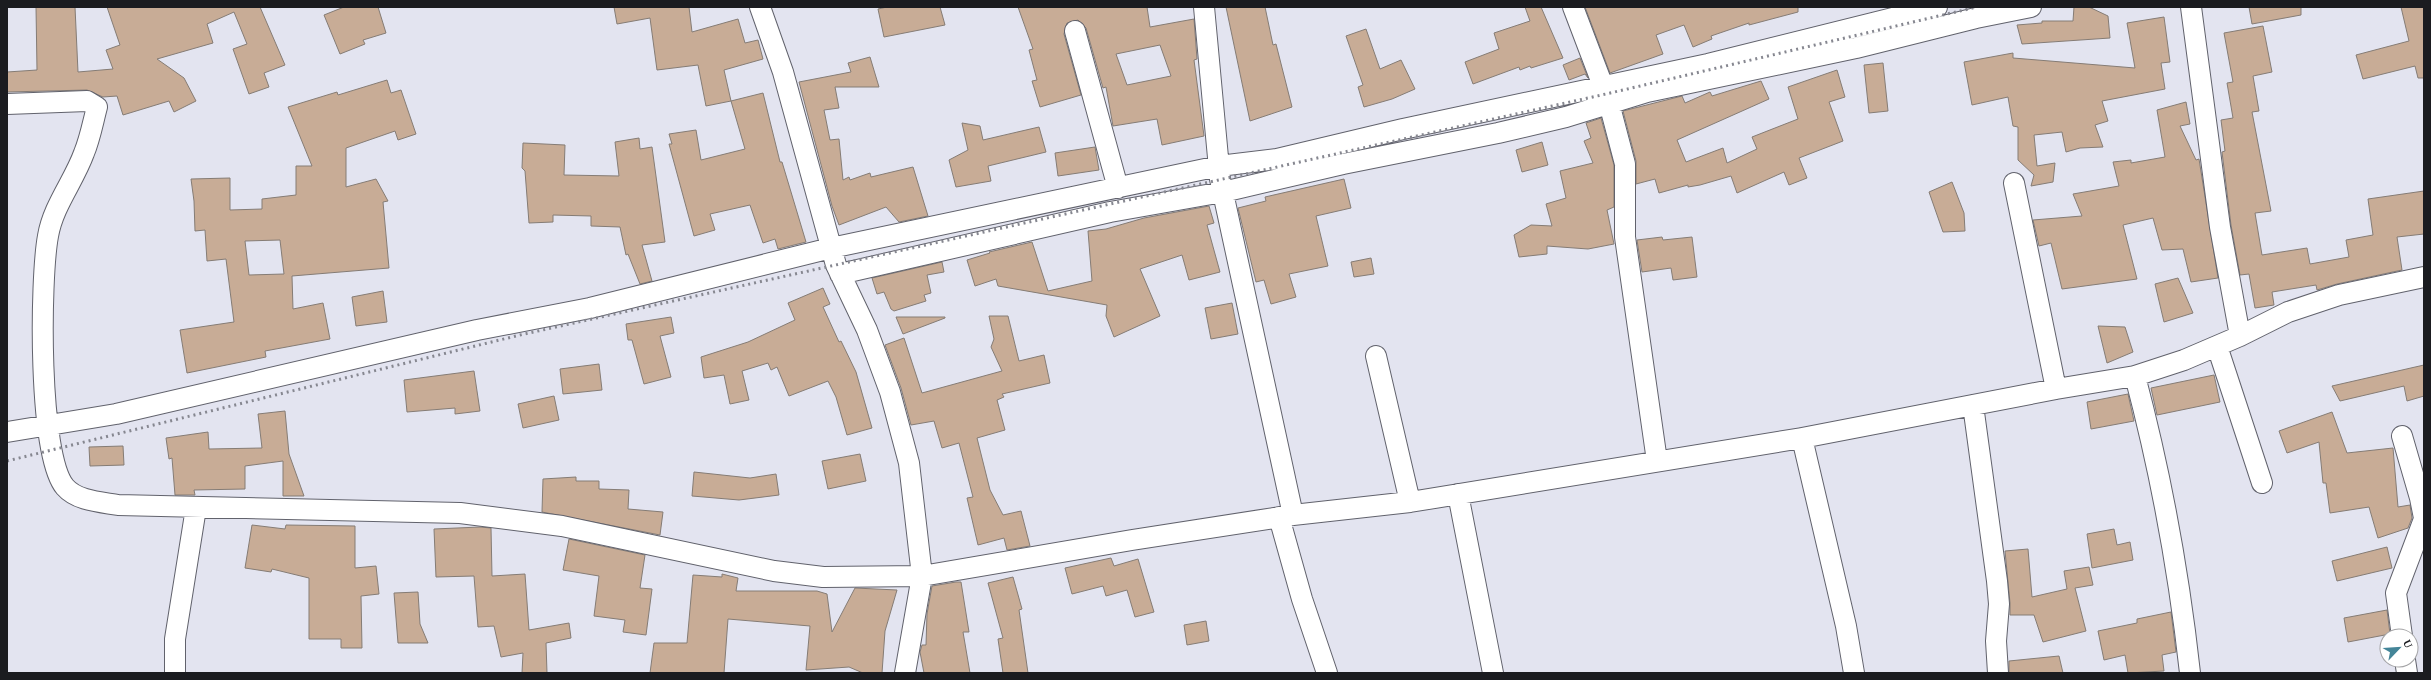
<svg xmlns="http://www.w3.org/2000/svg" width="2431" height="680" viewBox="0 0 2431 680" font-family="Georgia,serif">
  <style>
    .building { fill: #c8ac96; stroke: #857c75; fill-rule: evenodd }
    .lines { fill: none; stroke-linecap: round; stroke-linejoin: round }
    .street-casing { stroke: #61626c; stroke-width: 22 }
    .street { stroke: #fff; stroke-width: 20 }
    .rail { stroke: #868790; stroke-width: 3; stroke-dasharray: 2 4; stroke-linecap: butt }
  </style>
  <rect width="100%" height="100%" fill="#e3e4f0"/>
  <path class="building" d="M36,7H75L78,72L113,69L106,50L120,45L107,7H260L285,65L264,73L269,87L249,94L233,49L247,44L234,12L207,24L213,43L157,59L184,78L196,101L174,112L169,101L123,115L117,96L103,97L87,90L7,92V72L37,70Z
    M344,7H378L386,33L363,40L365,44L340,54L324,15Z
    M614,7H689L692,32L738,19L745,43L758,40L763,59L724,70L731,101L706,106L698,65L657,70L650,18L617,24Z
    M887,7H940L945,25L884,37L878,9Z
    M1018,7H1147L1150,27L1194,19L1197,59L1194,60L1204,136L1162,145L1157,119L1113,126L1106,87L1103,88L1086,28L1078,20L1067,23L1064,34L1081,95L1040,107L1032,81L1037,80L1029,50L1033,49ZM1160,45L1171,76L1127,85L1116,54Z
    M1226,7H1265L1273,45L1276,44L1292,107L1250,121Z
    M1525,7H1541L1563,58L1531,68L1530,66L1520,70L1519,67L1473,84L1465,62L1499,49L1494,33L1530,21Z
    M1585,7H1798V12L1749,25V23L1711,36L1712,39L1693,47L1684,25L1656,35L1663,54L1610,73Z
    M2074,7H2089L2108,16L2110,38L2022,44L2017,25L2042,23V21H2073Z
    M2249,7H2301V15L2252,24Z
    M2401,7H2424V78H2418L2415,66L2363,79L2356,55L2409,41Z
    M2164,17L2170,62L2161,63L2165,89L2102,101L2108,121L2095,125L2103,147L2080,148L2066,152L2062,132L2034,135L2037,166L2055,163L2053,182L2031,186L2034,175L2018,160V127L2013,126L2008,97L1972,105L1964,62L2013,53V58L2135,68L2127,23Z
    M2263,26L2272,72L2253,76L2259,111L2252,112L2271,211L2255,213L2262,255L2307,248L2310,264L2349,257L2346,240L2373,235L2368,199L2424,191V234L2397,237L2402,270L2337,284L2317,290L2316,285L2272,292L2274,305L2255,308L2249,274L2240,275L2231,225L2222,152L2225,151L2221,120L2233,118L2227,83L2233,82L2224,33Z
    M1366,29L1380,69L1401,60L1415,89L1392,99L1364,107L1358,87L1363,85L1346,36Z
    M870,57L879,87H835L839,108L824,110L830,140L839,139L843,180L849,177L850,180L870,173L871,177L913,167L928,216L899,222L886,207L839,225L832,206L799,82L851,72L848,63Z
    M1580,58L1588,78L1585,74L1569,80L1563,65Z
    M1883,63L1888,111L1869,113L1864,65Z
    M1837,70L1845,97L1829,102L1843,141L1799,158L1807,178L1789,185L1784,172L1737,193L1731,176L1700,185L1688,187V185L1659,193L1655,179L1636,184V161L1623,111L1682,96L1685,103L1710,92L1712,96L1761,81L1769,99L1677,140L1686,162L1723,148L1727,163L1757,149L1752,137L1798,119L1788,87Z
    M387,80L391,93L401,90L416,134L398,140L395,131L346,148V187L376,179L388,201L383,202L389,268L292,276L293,309L323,303L330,339L265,351L266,357L187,373L180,330L234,322L226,259L207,261L205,230L195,231L194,201L191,179L230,178V210L262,209V199L296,195V166H312L288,107L337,92L338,95ZM280,240L284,274L249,275L245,241Z
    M763,93L780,162H782L806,242L778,249L775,239L763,243L750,205L710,214L715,230L694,236L669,144H672L669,134L696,130L701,160L745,149L731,101Z
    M2186,102L2190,124L2180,126L2196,160L2199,159L2218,278L2191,282L2183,249L2162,250L2153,218L2123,225L2137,279L2062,289L2051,243L2039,246L2033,220L2082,216L2073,194L2119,186L2113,162L2131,160V163L2165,157L2157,110Z
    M1601,118L1614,165V207L1607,210L1614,244L1588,249L1547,246V254L1519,257L1514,235L1531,225L1552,226L1546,204L1566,198L1560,171L1593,163L1584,141L1591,138L1586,123Z
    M962,123L980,126L983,140L1039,127L1046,152L988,166L991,181L956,187L949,160L968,150Z
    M639,138L640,149L652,147L665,242L642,245L652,281L640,284L628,254L626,255L620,227L591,226V216L553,215V222L529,223L525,171L522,168L523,143L565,145L564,175L619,176L615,142Z
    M1542,142L1548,165L1522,172L1516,150Z
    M1095,147L1099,170L1058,176L1055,153Z
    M1344,179L1351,208L1316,216L1328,266L1289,274L1296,297L1271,304L1264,280L1256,282L1238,208L1266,201L1265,197Z
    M1952,182L1964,213L1965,231L1943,232L1929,192Z
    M1209,206L1214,223L1207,225L1220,272L1189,280L1182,255L1140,269L1160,316L1114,337L1106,316L1107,305L998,286L996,279L975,286L967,260L990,253L989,252L1032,242L1048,291L1092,281L1088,231L1106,229L1144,218Z
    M1662,237L1663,240L1692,237L1697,277L1673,280L1671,268L1642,272L1637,240Z
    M1371,258L1374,274L1354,277L1351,262Z
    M942,262L944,272L927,275L931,293L924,295L926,301L894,311L891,309L884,292L877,294L872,278Z
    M2178,278L2193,313L2164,322L2155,284Z
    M823,288L830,304L823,307L839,342L841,341L856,372L872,428L847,435L836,397L828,381L789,396L777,367L771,370L768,363L742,371L749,400L730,404L724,375L704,378L701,357L748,342L795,320L788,303Z
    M383,291L387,322L356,326L352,297Z
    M1232,303L1238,334L1211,339L1205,308Z
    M989,316H1008L1019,361L1044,355L1050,383L1002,394L1004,397L997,400L1005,430L977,438L990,490L1003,515L1021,511L1030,546L1007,550L1004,538L978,545L967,498L973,497L959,443L942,448L934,421L911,425L901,388L885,345L904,338L922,393L1002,371L991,347L994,339Z
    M671,317L674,333L660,336L671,377L644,384L632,340H628L626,324Z
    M896,317H945V318L903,334Z
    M2098,326L2125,327L2133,352L2107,363Z
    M599,364L602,390L563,394L560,369Z
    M2424,365V396L2407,401L2404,386L2340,401L2332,386Z
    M474,371L480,411L455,414V408L407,412L404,380Z
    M2214,375L2220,402L2157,415L2151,388Z
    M2128,394L2134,421L2091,429L2087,402Z
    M554,396L559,420L523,428L518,404Z
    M285,411L289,454L304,496H283V461L245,466V489L194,490L195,495H175L172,458L169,459L166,438L208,432L209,449L262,448L258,414Z
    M2332,412L2347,453L2393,448L2398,507L2410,505L2412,518L2408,528L2378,538L2369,507L2330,513L2326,483H2323L2319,442L2287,453L2279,431Z
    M123,446L124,465L90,466L89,447Z
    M860,454L866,481L828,489L822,461Z
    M694,472L750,478L776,474L779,495L739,500L692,496Z
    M576,477V481H599V489L629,490L628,509L663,512L660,535L542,512L543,479Z
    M252,525L285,529L286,525L355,526V568L376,566L379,594L361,596L362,648H341V639H309V578L272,569L271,572L245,568Z
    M480,527L491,528L492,576L525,574L529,630L569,623L571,638L546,643L547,673H522L523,653L501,657L494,626L478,627L474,576L436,577L434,529Z
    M2114,529L2117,545L2130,542L2133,560L2092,568L2087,534Z
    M569,539L645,555L640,588L652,589L646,635L623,632L625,620L594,616L599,576L563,570Z
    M2387,547L2392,568L2337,581L2332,561Z
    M2028,549L2032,597L2067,589L2064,571L2089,567L2093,585L2075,588L2086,631L2043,642L2034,615H2010V603L2005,551Z
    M1111,558L1114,566L1138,559L1154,612L1135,617L1127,590L1106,596L1103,586L1072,594L1065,568Z
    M722,574L738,578L736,591H817L827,594L832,632L855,588L897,590L885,631L882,673H863L849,667L806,670L810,626L728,619L724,673H650L654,643H687L693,575L722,577Z
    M1013,577L1022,609L1019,610L1028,673H1003L998,639L1003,638L988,583Z
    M956,582H961L969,632H963L970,673H924L920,652L922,645H926L927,614L932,586Z
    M418,592L420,624L428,643H398L394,593Z
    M2387,610L2390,634L2348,642L2344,618Z
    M2171,612L2176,652L2162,655L2164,671L2128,673L2125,655L2104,660L2098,631L2137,623V619Z
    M1206,621L1209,641L1187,645L1184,625Z
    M2059,656L2063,673H2009V661Z"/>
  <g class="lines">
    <defs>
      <path id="street" d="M760,7L783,72L836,265L867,330L890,392L909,463L922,576L905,673
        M1204,7L1220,179L1293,515
        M1573,7L1603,86
        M2191,7L2220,227L2240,336
        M1075,31L1118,188
        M1609,103L1625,164V237L1657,461
        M7,104L87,101L97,107C93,122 90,139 84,153C74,181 53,206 48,236C40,280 38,455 65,487C77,501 101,502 118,505L460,513L562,526L774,571L823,577L922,576L1132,540L1293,515L1410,502L1802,438L2056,389L2135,376L2184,360L2240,336L2288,312L2339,295L2424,277
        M2014,183L2056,389
        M840,274L1110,212L1223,192L1343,164L1498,133L1566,117L1647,92L1856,48L1976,18L2031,7
        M2217,346L2262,483
        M1376,356L1410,502
        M2135,376C2161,474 2179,573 2190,673
        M1973,405L1997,581L1999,604L1996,641L1998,673
        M7,432L116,414L477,330L590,308L831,248L1219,166L1277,159L1403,129L1708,64L1937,7
        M2402,436L2420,498L2424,518
        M1802,438L1846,626L1854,673
        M1458,494L1493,673
        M1279,517L1302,599L1327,673
        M2402,636L2396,593L2424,519
        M2405,660L2407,673
        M175,673V639L196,508"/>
    </defs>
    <use href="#street" class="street-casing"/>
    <use href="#street" class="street"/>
    <path class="rail" d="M7,461L520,335L1606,94L1977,7"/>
  </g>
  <rect width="2431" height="680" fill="none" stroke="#1b1c20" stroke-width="16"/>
  <g transform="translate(2399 648) rotate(65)"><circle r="19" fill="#ffffff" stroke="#a4a4a6"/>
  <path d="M0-3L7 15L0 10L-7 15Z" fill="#448598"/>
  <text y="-6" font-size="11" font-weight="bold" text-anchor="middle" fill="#1b1c20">U</text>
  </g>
</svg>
